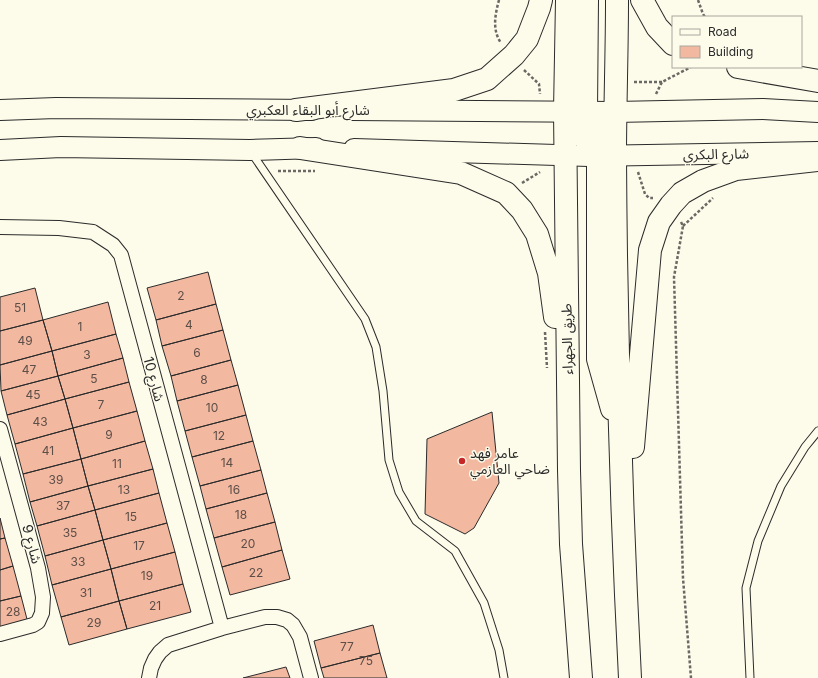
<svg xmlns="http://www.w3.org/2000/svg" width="818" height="678" viewBox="0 0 818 678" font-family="Inter,'Noto Sans Arabic',sans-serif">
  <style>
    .building { fill: #f2b8a0; stroke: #2b2b2b }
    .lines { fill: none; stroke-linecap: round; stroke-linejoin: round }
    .lane-casing { stroke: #2b2b2b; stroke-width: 9 }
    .street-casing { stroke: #2b2b2b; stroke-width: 16 }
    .secondary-casing { stroke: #2b2b2b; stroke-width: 22 }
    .highway-casing { stroke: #2b2b2b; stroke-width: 24 }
    .path { stroke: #6a6964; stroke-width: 2.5; stroke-dasharray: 3 2; stroke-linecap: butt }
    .lane { stroke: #fdfbea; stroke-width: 7 }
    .street { stroke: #fdfbea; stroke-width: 14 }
    .secondary { stroke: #fdfbea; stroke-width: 20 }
    .highway { stroke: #fdfbea; stroke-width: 22 }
    .poi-dot { fill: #c62828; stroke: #fdfbea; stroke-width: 1.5 }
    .labels { text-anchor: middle; stroke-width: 3; stroke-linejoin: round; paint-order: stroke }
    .number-label { font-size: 12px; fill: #5d4e48 }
    .street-label { font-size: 14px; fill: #2b2b2b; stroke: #fdfbea }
    .poi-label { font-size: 14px; fill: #2b2b2b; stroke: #fdfbea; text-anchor: start }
  </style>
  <rect width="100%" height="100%" fill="#fdfbea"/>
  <path class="building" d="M208,272L216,304L156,320L147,288Z
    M35,288L43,320L0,331V297Z
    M108,302L116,334L52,351L43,320Z
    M216,304L223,330L162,346L156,320Z
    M43,320L52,351L0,365V331Z
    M223,330L231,360L171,376L162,346Z
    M116,334L123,358L58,376L52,351Z
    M52,351L58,376L1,391L0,365Z
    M123,358L129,382L65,399L58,376Z
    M231,360L238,385L177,401L171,376Z
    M58,376L65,399L7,415L1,391Z
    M129,382L137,411L73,428L65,399Z
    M238,385L246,415L185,431L177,401Z
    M65,399L73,428L15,444L7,415Z
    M137,411L145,441L81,459L73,428Z
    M492,412L499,483L474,528L465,534L425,514L427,439Z
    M246,415L253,441L192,457L185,431Z
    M73,428L81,459L23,474L15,444Z
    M145,441L153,469L88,486L81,459Z
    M253,441L261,470L200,486L192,457Z
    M81,459L88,486L30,502L23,474Z
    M153,469L159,493L95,510L88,486Z
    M261,470L267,493L206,509L200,486Z
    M88,486L95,510L37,526L30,502Z
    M159,493L167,523L103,540L95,510Z
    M267,493L275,522L214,538L206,509Z
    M95,510L103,540L45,556L37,526Z
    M0,518L5,538L0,539Z
    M275,522L282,550L222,567L214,538Z
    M167,523L175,552L111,569L103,540Z
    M5,538L13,566L0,570V539Z
    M103,540L111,569L52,585L45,556Z
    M282,550L290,579L230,595L222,567Z
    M175,552L183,584L119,601L111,569Z
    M13,566L21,596L0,601V570Z
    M111,569L119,601L61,617L52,585Z
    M183,584L191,612L127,629L119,601Z
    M21,596L28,623L0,631V601Z
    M119,601L127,629L69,645L61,617Z
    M373,625L380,653L321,668L314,641Z
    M380,653L387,678H324L321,668Z
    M286,667L290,678H243Z"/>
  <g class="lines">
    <defs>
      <path id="lane" d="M251,152L365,319L376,347L383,391L389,460L399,492L416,521L455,551L484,603L499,650L504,678
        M750,678L746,588L758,541L781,486L805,447L818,431"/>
      <path id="street" d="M0,227L59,228L93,232L113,245L121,255L222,628
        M0,429L38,568L43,597L42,613L38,622L33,625L0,634
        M149,678L151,668L155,659L160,652L168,645L222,628L265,617H277L287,620L293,625L300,637L311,678"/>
      <path id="secondary" d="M0,110L56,108L312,110
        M352,110L615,112L763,109L818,112
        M354,149L589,156L818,152
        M0,150L61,147L250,150L316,148"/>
      <path id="highway" d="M567,0L565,111L569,470L571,544L581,678
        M587,0L586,111L615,155
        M617,0C617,52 615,105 615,157C616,331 621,504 630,678
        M642,0L657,27L673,44
        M738,67L818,81
        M296,110L454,90L487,79L514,55L527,39L539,8L541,0
        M565,111L598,156V359L612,409
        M300,148L461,173L506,193L522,210L537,234L549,273L555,317
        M633,447L650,250L659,222L671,205L682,193L703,181L736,169L818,160"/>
    </defs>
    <use href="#lane" class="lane-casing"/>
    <use href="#street" class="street-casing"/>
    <use href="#secondary" class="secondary-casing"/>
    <use href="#highway" class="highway-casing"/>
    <path class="path" d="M499,0C495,15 492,30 501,43
      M698,0L703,14L705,17
      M524,70L539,84L540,94
      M634,82H662
      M656,94L662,82L691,67
      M278,171H315
      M638,172L645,194L649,198H653
      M522,183L540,172
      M681,222L683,226L674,277L683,578L691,678
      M683,226L713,198
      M545,332L547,368"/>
    <use href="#lane" class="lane"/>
    <use href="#street" class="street"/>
    <use href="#secondary" class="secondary"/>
    <use href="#highway" class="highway"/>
  </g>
  <circle class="poi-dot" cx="462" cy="461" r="4"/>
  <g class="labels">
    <g class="number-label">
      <text x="181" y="300">2</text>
      <text x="20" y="312">51</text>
      <text x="189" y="329">4</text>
      <text x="80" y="331">1</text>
      <text x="25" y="345">49</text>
      <text x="197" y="357">6</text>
      <text x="87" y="359">3</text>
      <text x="29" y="374">47</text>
      <text x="94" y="383">5</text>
      <text x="204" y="384">8</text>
      <text x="33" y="399">45</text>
      <text x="101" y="409">7</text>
      <text x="212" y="412">10</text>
      <text x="40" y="426">43</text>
      <text x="109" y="439">9</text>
      <text x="219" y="440">12</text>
      <text x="48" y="455">41</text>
      <text x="227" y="467">14</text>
      <text x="117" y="468">11</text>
      <text x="56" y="484">39</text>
      <text x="124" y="494">13</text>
      <text x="234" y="494">16</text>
      <text x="63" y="510">37</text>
      <text x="241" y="519">18</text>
      <text x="131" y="521">15</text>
      <text x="70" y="537">35</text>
      <text x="248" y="548">20</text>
      <text x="139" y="550">17</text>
      <text x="78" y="566">33</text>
      <text x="256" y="577">22</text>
      <text x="147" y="580">19</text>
      <text x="86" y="597">31</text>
      <text x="155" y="610">21</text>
      <text x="13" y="616">28</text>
      <text x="94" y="627">29</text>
      <text x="347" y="651">77</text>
      <text x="366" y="665">75</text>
    </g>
    <g class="street-label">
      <text x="308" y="115">شارع أبو البقاء العكبري</text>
      <text transform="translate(716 154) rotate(-1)" y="5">شارع البكري</text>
      <text transform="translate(567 339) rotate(-91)" y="5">طريق الجهراء</text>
      <text transform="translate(154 379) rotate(75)" y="5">شارع 10</text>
      <text transform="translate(32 544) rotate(75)" y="5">شارع 9</text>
    </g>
    <g class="poi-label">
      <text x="470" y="458">عامر فهد<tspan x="470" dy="16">ضاحي العازمي</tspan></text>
    </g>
  </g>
  <rect x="672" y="16" width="130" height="52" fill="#fdfbea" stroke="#a9a89e"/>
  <rect x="680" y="29" width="20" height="6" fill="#fdfbea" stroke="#a9a89e"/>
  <text x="708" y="36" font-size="12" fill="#2b2b2b">Road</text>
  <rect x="680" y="46" width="20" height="12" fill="#f2b8a0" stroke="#a9a89e"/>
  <text x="708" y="56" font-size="12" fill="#2b2b2b">Building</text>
</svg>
